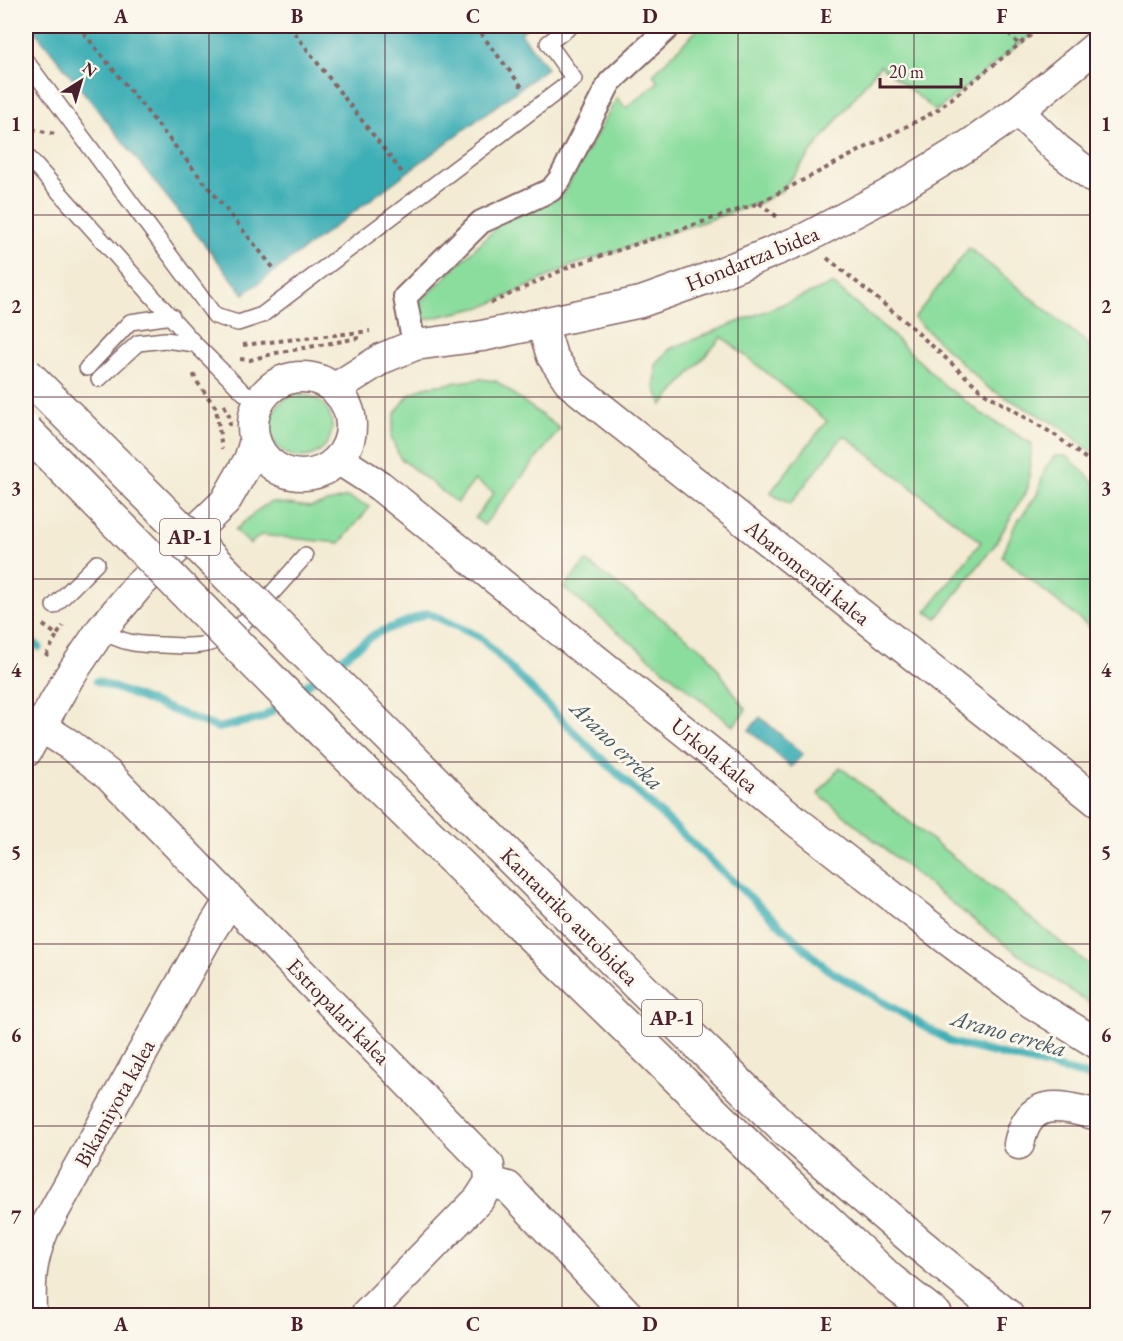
<svg xmlns="http://www.w3.org/2000/svg" width="1123" height="1341" viewBox="0 0 1123 1341" font-family="'EB Garamond',serif">
  <style>
    .green { fill: #8bdd9e; stroke: #6a7e64; stroke-width: 1.5 }
    .water { fill: #3eafb6; stroke: #446770; stroke-width: 1.5 }
    .lines { fill: none; stroke-linecap: round; stroke-linejoin: round }
    .stream { stroke: #3eafb6; stroke-width: 8 }
    .service-casing { stroke: #856666; stroke-width: 18 }
    .pedestrian-casing { stroke: #856666; stroke-width: 26 }
    .minor-casing { stroke: #856666; stroke-width: 33 }
    .motorway-casing { stroke: #856666; stroke-width: 36 }
    .path { stroke: #856666; stroke-width: 4; stroke-dasharray: 4.5 4.5; stroke-linecap: butt }
    .service { stroke: #fff; stroke-width: 15 }
    .pedestrian { stroke: #fff; stroke-width: 22 }
    .minor { stroke: #fff; stroke-width: 30 }
    .motorway { stroke: #fff; stroke-width: 33 }
    .motorway-bridge-casing { stroke: #856666; stroke-width: 36; stroke-linecap: butt }
    .motorway-bridge { stroke: #fff; stroke-width: 33 }
    .grid { fill: none; stroke: #4a1f2b; stroke-width: 1.5; stroke-opacity: 0.55 }
    .labels { text-anchor: middle; stroke-width: 6; stroke-linejoin: round; paint-order: stroke }
    .shield { fill: #fbf7ec; stroke: #7f6065; stroke-width: 1.5 }
    .shield-label { font-size: 21px; font-weight: bold; fill: #4a1f2b }
    .street-label { font-size: 22px; fill: #4a1f2b; stroke: #fbf7ec }
    .water-label { font-size: 24px; font-style: italic; fill: #455963; stroke: #fbf7ec }
    .neatline { fill: none; stroke: #4a1f2b; stroke-width: 2 }
    .grid-label { font-size: 20px; text-anchor: middle; font-weight: bold; fill: #4a1f2b }
  </style>
  <rect width="100%" height="100%" fill="#fbf7ec"/>
  <filter id="ink" filterUnits="userSpaceOnUse"><feTurbulence type="fractalNoise" baseFrequency=".0167" numOctaves="2"/><feDisplacementMap in="SourceGraphic" scale="12" xChannelSelector="R" yChannelSelector="G"/><feConvolveMatrix kernelMatrix="1 2 1 2 8 2 1 2 1" color-interpolation-filters="sRGB"/></filter>
  <filter id="wash" filterUnits="userSpaceOnUse"><feTurbulence type="fractalNoise" baseFrequency=".008" numOctaves="4" result="noise"/><feDisplacementMap in="SourceGraphic" scale="24" xChannelSelector="R" yChannelSelector="G"/><feGaussianBlur stdDeviation="1.35" result="paint"/><feColorMatrix in="noise" values="0 0 0 0 0 0 0 0 0 0 0 0 0 0 0 0 0 1.4 0 .05"/><feComposite in="paint" operator="in"/></filter>
  <g filter="url(#wash)">
    <rect width="100%" height="100%" fill="#f3ebd3"/>
    <path class="green" d="M701,26H1042L936,111L880,65L781,191L759,203L571,266L486,306L423,320L419,303L502,222L561,197L617,98L626,108L658,82L653,74Z
      M969,248L1097,351V456L1061,427L988,388L914,318Z
      M833,284L887,330L943,384L982,414L1032,444L1028,488L994,546L937,618L926,612L981,542L844,435L790,504L770,493L827,421L722,337L662,405L655,387L656,365L670,349Z
      M480,379L496,381L560,429L484,525L475,518L494,493L475,480L457,503L400,458L391,437L395,413L409,395L424,387Z
      M270 426a31 31 0 1 1 62 0a31 31 0 1 1-62 0Z
      M1055,456H1067L1097,485V633L1002,557L1015,525L1037,495L1045,468Z
      M347,497L370,507L340,543L261,535L250,544L235,530L259,509L271,502L310,507Z
      M586,561L706,652L746,710L733,726L564,588Z
      M840,767L1097,971V1008C998,945 909,868 818,794Z"/>
    <path class="water" d="M31,26H529L521,33L547,68L244,294Z
      M760,717L803,754L791,767L749,730Z"/>
    <g class="lines">
      <path class="stream" d="M26,637L39,647
        M329,668L375,634L428,613L480,637L590,748L827,969L953,1043L1085,1075L1098,1082
        M97,681L218,728L262,718L283,703
        M296,693L319,676"/>
    </g>
  </g>
  <g filter="url(#ink)">
    <g class="lines">
      <defs>
        <path id="service" d="M26,61L215,316L238,323L262,315L574,79L548,43L571,26
          M26,155L195,344L244,393L259,401
          M87,368L130,322L172,316
          M99,379L138,343L165,340L195,344
          M54,606L97,563
          M101,630C122,643 138,645 163,645C181,646 202,648 218,640C243,630 285,578 305,556"/>
        <path id="pedestrian" d="M411,329L405,297L481,222L551,190L560,179L610,82L670,26"/>
        <path id="minor" d="M1018,111L1057,149L1098,181
          M542,324L552,356L571,384L1098,802
          M253 426a49 49 0 1 1 98 0a49 49 0 1 1-98 0Z
          M334,389L383,358L415,345L482,336L641,302L708,278L804,239L887,195L972,143L1018,111L1098,45
          M338,459L380,486L801,825L948,940L1032,1003L1098,1044
          M40,726L70,745L109,775L489,1166L490,1182L479,1199L365,1316
          M26,752L69,677L101,630L139,585L225,502L249,460L255,441
          M1019,1144C1029,1096 1059,1105 1098,1115
          M490,1182L508,1187L629,1316
          M31,1316C30,1280 30,1263 44,1229L210,932L230,900"/>
        <path id="motorway" d="M354,701L641,988L785,1129L920,1245L1007,1316
          M323,732L758,1156L890,1280L936,1316"/>
      </defs>
      <use href="#service" class="service-casing"/>
      <use href="#pedestrian" class="pedestrian-casing"/>
      <use href="#minor" class="minor-casing"/>
      <use href="#motorway" class="motorway-casing"/>
      <path class="path" d="M78,26L275,270
        M289,26L404,175
        M475,26L522,87
        M1003,26L1018,44
        M26,123L31,129L55,134
        M759,203L780,219
        M827,258L907,323L983,392L1055,435L1098,468
        M491,303L571,266L759,203L936,111L1042,26
        M243,345L370,331
        M240,359L250,360L276,353L359,338
        M194,374L195,379L216,408L222,449
        M224,405L229,415L230,426
        M26,608L36,618
        M43,625L57,635L63,626
        M46,656L57,635"/>
      <use href="#service" class="service"/>
      <use href="#pedestrian" class="pedestrian"/>
      <use href="#minor" class="minor"/>
      <use href="#motorway" class="motorway"/>
      <defs>
        <path id="motorway-bridge" d="M26,374L354,701
          M26,431L323,732"/>
      </defs>
      <use href="#motorway-bridge" class="motorway-bridge-casing"/>
      <use href="#motorway-bridge" class="motorway-bridge"/>
    </g>
  </g>
  <path class="grid" d="M209,26V1316M385,26V1316M562,26V1316M738,26V1316M914,26V1316M26,215H1098M26,397H1098M26,579H1098M26,762H1098M26,944H1098M26,1126H1098"/>
  <g class="labels">
    <g class="shield">
      <rect x="160" y="519" width="60" height="36" rx="4.5"/>
      <rect x="642" y="1000" width="60" height="36" rx="4.5"/>
    </g>
    <g class="shield-label">
      <text x="190" y="544">AP-1</text>
      <text x="672" y="1025">AP-1</text>
    </g>
    <g class="street-label">
      <text transform="translate(752 258) rotate(-22)" y="8">Hondartza bidea</text>
      <text transform="translate(808 572) rotate(39)" y="8">Abaromendi kalea</text>
      <text transform="translate(715 755) rotate(39)" y="8">Urkola kalea</text>
      <text transform="translate(570 916) rotate(45)" y="8">Kantauriko autobidea</text>
      <text transform="translate(339 1011) rotate(46)" y="8">Estropalari kalea</text>
      <text transform="translate(114 1103) rotate(-61)" y="8">Bikamiyota kalea</text>
    </g>
    <g class="water-label">
      <text transform="translate(617 745) rotate(44)" y="8">Arano erreka</text>
      <text transform="translate(1009 1033) rotate(16)" y="8">Arano erreka</text>
    </g>
  </g>
  <rect width="1123" height="1341" fill="none" stroke="#fbf7ec" stroke-width="66"/>
  <g transform="translate(81 81) rotate(37)" stroke="#fbf7ec" stroke-width="4.5" paint-order="stroke">
  <path d="M0-4.5L10 22L0 15L-10 22Z" fill="#4a1f2b"/>
  <text y="-9" font-size="16" font-weight="bold" text-anchor="middle" fill="#4a1f2b">N</text>
  </g>
  <path d="M880 78v9h81v-9" fill="none" stroke="#4a1f2b" stroke-width="3"/>
  <text x="889" y="78" font-size="18" fill="#4a1f2b" stroke="#fbf7ec" stroke-width="4.5" paint-order="stroke">20 m</text>
  <rect x="33" y="33" width="1057" height="1275" class="neatline"/>
  <g class="grid-label">
    <text x="121" y="23">A</text>
    <text x="297" y="23">B</text>
    <text x="473" y="23">C</text>
    <text x="650" y="23">D</text>
    <text x="826" y="23">E</text>
    <text x="1002" y="23">F</text>
    <text x="16" y="131">1</text>
    <text x="1106" y="131">1</text>
    <text x="16" y="313">2</text>
    <text x="1106" y="313">2</text>
    <text x="16" y="495">3</text>
    <text x="1106" y="495">3</text>
    <text x="16" y="677">4</text>
    <text x="1106" y="677">4</text>
    <text x="16" y="859">5</text>
    <text x="1106" y="859">5</text>
    <text x="16" y="1042">6</text>
    <text x="1106" y="1042">6</text>
    <text x="16" y="1224">7</text>
    <text x="1106" y="1224">7</text>
    <text x="121" y="1331">A</text>
    <text x="297" y="1331">B</text>
    <text x="473" y="1331">C</text>
    <text x="650" y="1331">D</text>
    <text x="826" y="1331">E</text>
    <text x="1002" y="1331">F</text>
  </g>
</svg>
